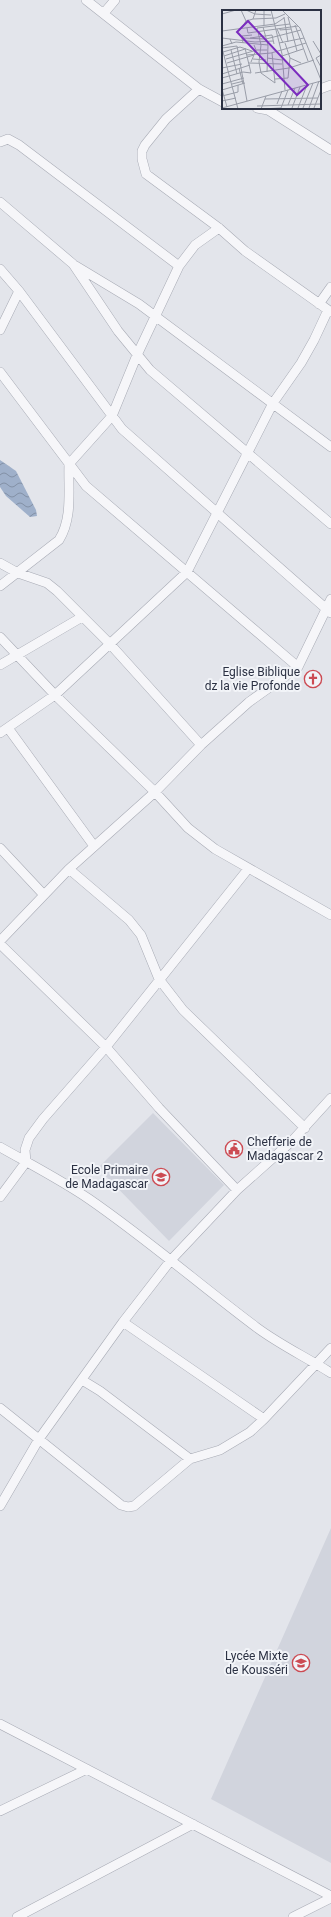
<svg xmlns="http://www.w3.org/2000/svg" width="331" height="1917" viewBox="0 0 331 1917" font-family="Roboto,sans-serif">
  <style>
    .built { fill: #d1d4dd }
    .water { fill: url(#water-waves) }
    .lines { fill: none; stroke-linecap: round; stroke-linejoin: round }
    .minor-casing { stroke: #a8abb5; stroke-width: 10 }
    .minor { stroke: #f6f6f9; stroke-width: 9 }
    .labels { text-anchor: middle; stroke-width: 4; stroke-linejoin: round; paint-order: stroke }
    .poi-label { font-size: 12px; fill: #2b3143; stroke: #f2f4f8; text-anchor: end }
    .inset-road { fill: none; stroke: #999da8; stroke-width: 1 }
    .view { fill: #7b2cbf; fill-opacity: 0.15; stroke: #7b2cbf; stroke-width: 2 }
    .inset-edge { fill: none; stroke: #2b3143; stroke-width: 2 }
  </style>
  <defs>
    <pattern id="water-waves" width="16" height="10" patternUnits="userSpaceOnUse"><rect width="16" height="10" fill="#9fb0ca"/><path d="M0 5q4-4 8 0t8 0" fill="none" stroke="#8290a6"/></pattern>
  </defs>
  <rect width="100%" height="100%" fill="#e3e5eb"/>
  <path class="built" d="M153,1113L224,1185L169,1241L98,1168Z
    M331,1528V1863L211,1799Z"/>
  <path class="water" d="M0,460L16,471L36,510L37,516L30,517L6,496L0,487Z"/>
  <g class="lines">
    <defs>
      <path id="minor" d="M86,0L199,89L223,102
        M104,13L115,0
        M199,89L166,119L145,145L142,151V159L146,174L219,228L245,251L331,312
        M320,89L331,85
        M257,108L268,110L331,150
        M0,142L8,139L19,145L179,266
        M0,202L73,264L118,331L150,370L331,524
        M76,266L139,304L331,447
        M0,269L19,291L122,429L331,613
        M319,304L331,287
        M0,330L19,291
        M0,372L86,486L298,667
        M0,563L18,573L47,583L57,591L110,644L201,745
        M0,586L59,540C73,518 68,489 69,464L112,416L137,355L179,266L195,245L219,228
        M0,637L55,695L155,792L188,828L215,849L331,915
        M0,665L82,617
        M8,728L94,846
        M0,733L55,695L187,572L273,403L301,363L314,340L328,310
        M0,848L44,895
        M69,869L129,920L141,935L159,979L183,1010L305,1128
        M0,941L69,869L155,792L201,745L249,702L298,667L331,599
        M0,944L106,1047L159,1108L237,1190
        M0,1147C30,1164 61,1180 89,1199C147,1239 200,1285 256,1327C280,1345 306,1357 331,1373
        M0,1197L26,1162L25,1150L29,1138L43,1119L106,1047L248,869
        M123,1322L264,1419
        M82,1380L100,1391L190,1459
        M0,1408L121,1505L128,1507L134,1506L190,1459L220,1450L250,1432L264,1419L331,1348
        M0,1506L39,1439L123,1322L171,1260L237,1190L292,1141L331,1098
        M0,1724L331,1896
        M0,1811L87,1769
        M17,1917L193,1824
        M293,1917L331,1898"/>
    </defs>
    <use href="#minor" class="minor-casing"/>
    <use href="#minor" class="minor"/>
  </g>
  <defs>
    <symbol id="church-ring" viewBox="-11 -11 22 22"><circle r="9.5" fill="#f2f4f8" stroke="#cc4b53" stroke-width="1.5"/><path d="M-1.2-6h2.4v3.5h3.3v2.4h-3.3V6h-2.4V-.1h-3.3v-2.4h3.3Z" fill="#cc4b53"/></symbol>
    <symbol id="civic-ring" viewBox="-11 -11 22 22"><circle r="9.5" fill="#f2f4f8" stroke="#cc4b53" stroke-width="1.5"/><path d="M-.6-6.5H3V-4.5H.6V-3L4-1V1h2V6H-6V1h2V-1L-.6-3ZM-1.2 2.5V6h2.4V2.5Z" fill="#cc4b53"/></symbol>
    <symbol id="school-ring" viewBox="-11 -11 22 22"><circle r="9.5" fill="#f2f4f8" stroke="#cc4b53" stroke-width="1.5"/><path d="M0-5L7-2L0 1L-7-2ZM-4 1L0 2.5L4 1V4Q0 6-4 4Z" fill="#cc4b53"/></symbol>
  </defs>
  <g fill-rule="evenodd">
    <use href="#church-ring" x="303" y="669" width="20" height="20"/>
    <use href="#civic-ring" x="224" y="1139" width="20" height="20"/>
    <use href="#school-ring" x="151" y="1167" width="20" height="20"/>
    <use href="#school-ring" x="291" y="1653" width="20" height="20"/>
  </g>
  <g class="labels">
    <g class="poi-label">
      <text x="300" y="676">Eglise Biblique<tspan x="300" dy="14">dz la vie Profonde</tspan></text>
      <text x="247" y="1146" text-anchor="start">Chefferie de<tspan x="247" dy="14">Madagascar 2</tspan></text>
      <text x="148" y="1174">Ecole Primaire<tspan x="148" dy="14">de Madagascar</tspan></text>
      <text x="288" y="1660">Lycée Mixte<tspan x="288" dy="14">de Kousséri</tspan></text>
    </g>
  </g>
  <g transform="translate(222 10)">
    <rect width="99" height="99" fill="#e3e5eb"/>
    <path class="inset-road" d="M19,0L24,11M24,0L33,4L49,5M34,0L31,9L54,8L63,4M42,0V15M49,0L60,44L63,80M60,0L78,18L99,70M0,4L14,0M62,7L66,32M66,7L75,41M73,15L86,51M41,17L46,35L45,62M25,18L26,23L76,16M58,18V20L69,19M19,19L24,11L31,9M55,19L61,33M0,21L53,14L62,8M35,22V18L68,14M36,22L39,35L37,52L39,63L53,73L50,43M0,28L8,29L10,34M20,28V26L30,25M28,28L50,25L52,34M8,29L33,32L51,31M91,31L99,44M21,33L20,28L44,29L79,20M57,33L82,28M63,33L68,48L79,53M0,36L14,32L46,35M0,38L15,36L25,91M0,38L16,99M9,40L15,64M1,42L18,37L30,41M25,45L49,43L84,33M99,45L94,48L99,57M2,46L23,39M60,46L81,39M45,48L60,50M4,49L35,40H45M31,49L44,50M29,52L34,40L32,35M5,53L32,45M27,53L60,54M0,58L20,54M17,58L21,74M21,62L29,63L23,38M33,63L67,58L92,50M0,64L28,55M0,68L21,62M53,69L66,68L68,48M0,74L22,68M10,74L22,71M0,79L5,97M0,80L23,73M0,86L16,82V75M44,86L39,99L59,98L66,80M43,89L96,88M0,91L14,88M55,94L60,81M66,95L73,78M35,96L99,94M0,98L99,71M70,98L78,77M76,98L85,75M81,98L91,73M87,98L97,71M92,98L99,80M59,99H98"/>
    <path class="view" d="M26,11L86,75L75,85L15,22Z"/>
    <rect width="99" height="99" class="inset-edge"/>
  </g>
</svg>
